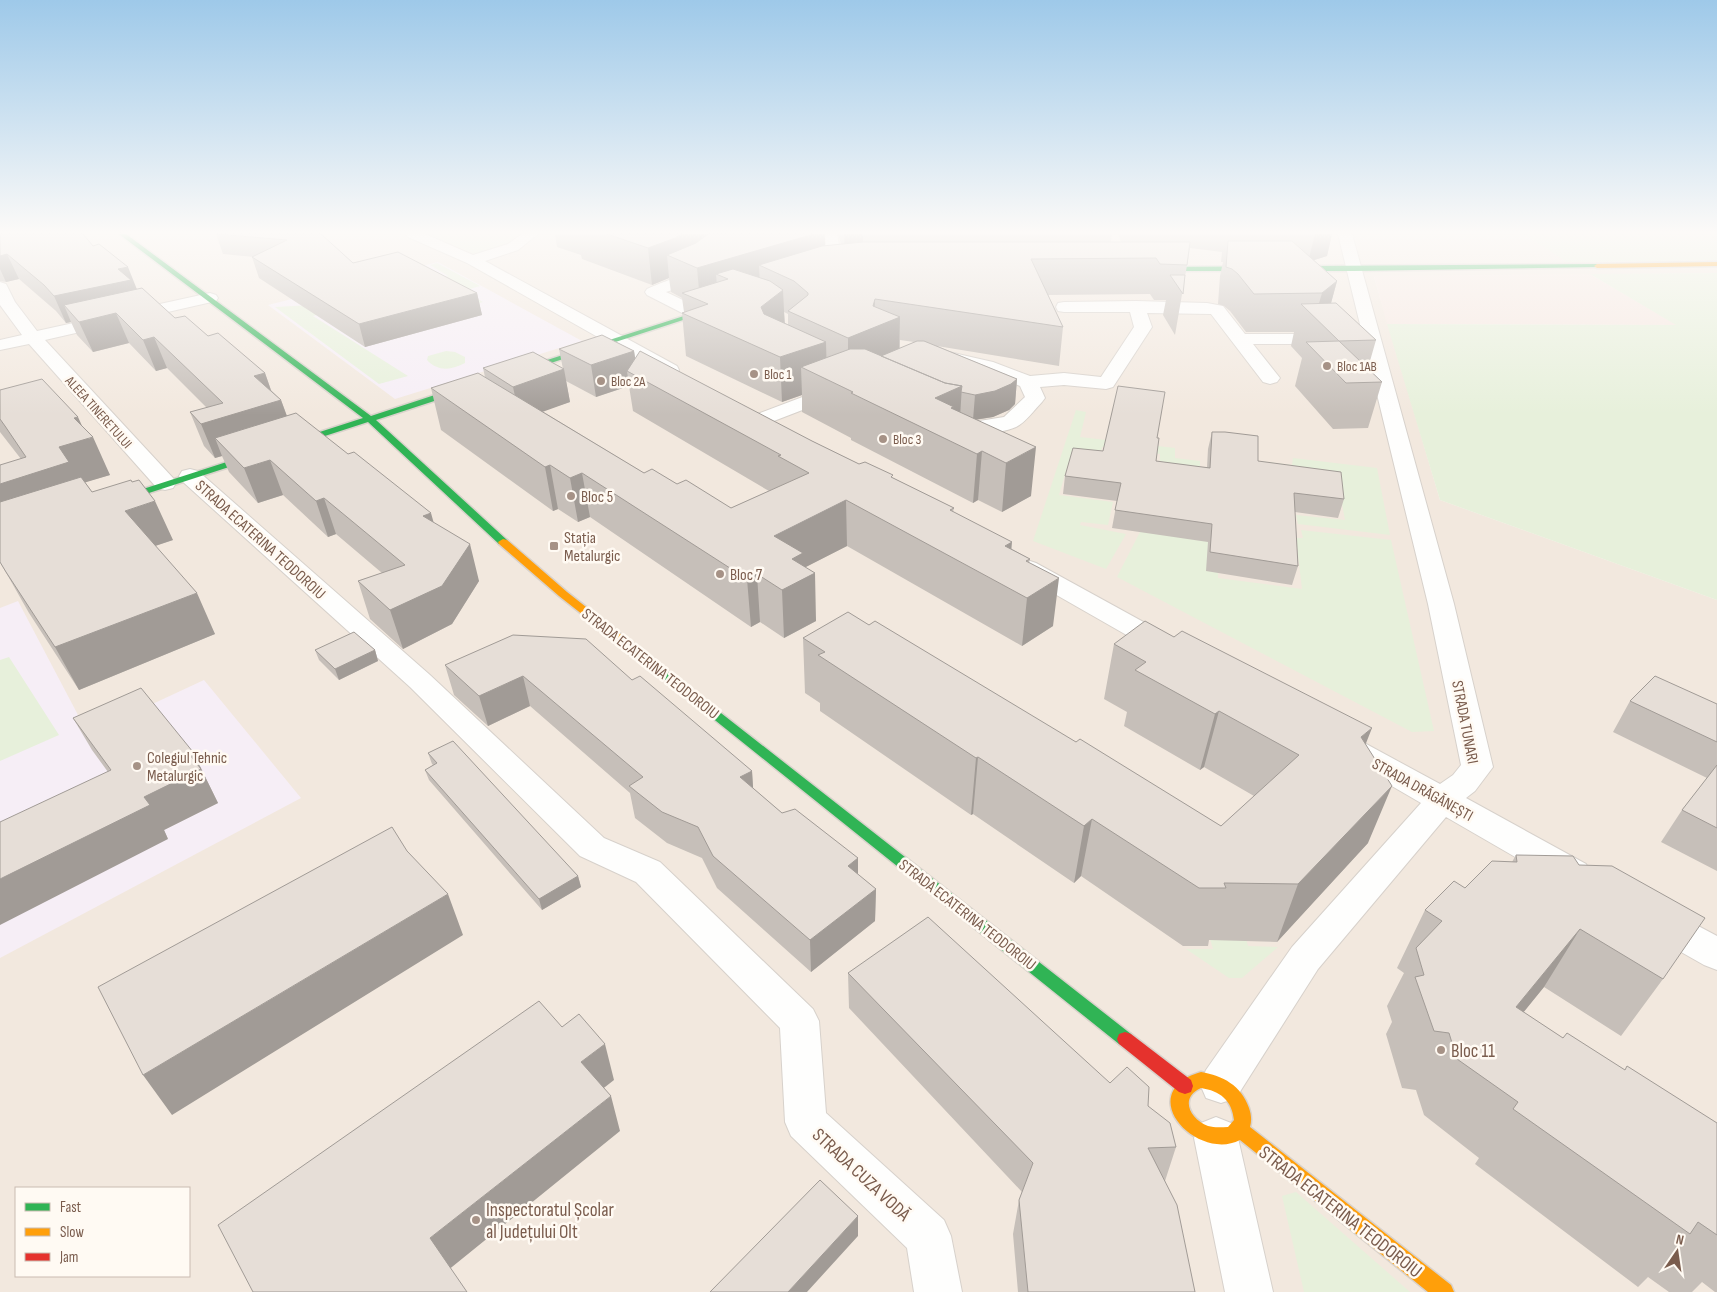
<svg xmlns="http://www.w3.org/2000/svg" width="1717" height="1292" viewBox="0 0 1717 1292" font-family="'Sofia Sans Condensed',sans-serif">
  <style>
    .residential { fill: #f2e8de; fill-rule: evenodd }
    .commercial { fill: #f6e8e1 }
    .education { fill: #f6eef6 }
    .green { fill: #e7f0db }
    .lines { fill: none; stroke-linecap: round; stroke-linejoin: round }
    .street-casing { stroke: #d7d1cb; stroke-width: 2 }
    .fast-casing { stroke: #d9d2cb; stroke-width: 3 }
    .slow-casing { stroke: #d9d2cb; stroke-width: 3 }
    .jam-casing { stroke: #d9d2cb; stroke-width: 3 }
    .street { fill: #fefefd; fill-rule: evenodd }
    .fast { fill: #30b455; fill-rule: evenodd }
    .slow { fill: #ff9f0a; fill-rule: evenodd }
    .jam { fill: #e5322d; fill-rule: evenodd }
    .wall { fill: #c6bfb9; fill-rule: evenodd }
    .shaded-wall { fill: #a19b96 }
    .building { fill: #e6ded7; stroke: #a19b96 }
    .poi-dot { fill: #a69286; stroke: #fffaf3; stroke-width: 2 }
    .labels { text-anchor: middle; stroke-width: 5; stroke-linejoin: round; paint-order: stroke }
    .far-poi-label { font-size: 14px; fill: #7a5c4d; stroke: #fffaf3; text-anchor: start }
    .far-street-label { font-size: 14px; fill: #7a5c4d; stroke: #fffaf3 }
    .poi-label { font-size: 16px; fill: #7a5c4d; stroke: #fffaf3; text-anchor: start }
    .street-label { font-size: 16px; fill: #7a5c4d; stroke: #fffaf3 }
    .near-poi-label { font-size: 19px; fill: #7a5c4d; stroke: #fffaf3; text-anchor: start }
    .near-street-label { font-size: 19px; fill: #7a5c4d; stroke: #fffaf3 }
  </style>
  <rect width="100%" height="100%" fill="#f9f5f0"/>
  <path class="residential" d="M0,234H1717V273L1374,277L1440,500L1717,600V1292H0ZM16,1188H189V1276H16Z"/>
  <path class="commercial" d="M1590,274L1677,325L1387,324L1374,276Z"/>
  <path class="education" d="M438,262L582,341L395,399L268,305Z
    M18,601L88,734L204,680L301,798L0,958V608Z"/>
  <path class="green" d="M428,234H528L519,241L479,256Z
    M1524,234H1717V260L1567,262Z
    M437,263L480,286L463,291L483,302L468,306L424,282L448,276L430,265Z
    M1717,273V600L1440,500L1387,324L1676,325L1590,274Z
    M348,303L352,305L313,316L408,376L379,384L275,307Z
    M446,351L455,352L465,357V363C452,370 438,372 427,360L428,356Z
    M1076,410L1086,412L1080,437L1175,448V458L1200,461V483L1159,478L1160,454L1102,447L1098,467L1068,464L1059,495L1113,502L1108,525L1081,522L1080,525L1126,534L1106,569L1033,541Z
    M1293,458L1377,468L1390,535L1298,524L1296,515L1345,520L1339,488L1259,461L1292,465Z
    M1220,503L1218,578L1302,589L1296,538H1303L1301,530L1391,540L1434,731L1412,732L1117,577L1141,530Z
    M9,657L59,735L0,761V660Z
    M1210,939H1246L1248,946L1278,947L1242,978H1229L1186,949H1213Z
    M1296,1192L1410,1292H1304L1282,1196Z"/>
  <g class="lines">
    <defs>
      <path id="street" d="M406,234H425L473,255L508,244L522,234H538L518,250L485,261L677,366L679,370L677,374L670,376L663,374L467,263L408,237Z
        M714,234H728C720,270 699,281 666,292L704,310L706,314L704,318H692L647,295L645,292L647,289C680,274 703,274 714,234Z
        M823,234H837L844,272L842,275H830L828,272Z
        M1338,234H1352L1454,604L1493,767L1475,791L1466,798L1586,864L1591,874L1586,884L1574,887L1562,884L1446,817L1318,969L1236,1098L1221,1103L1206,1098L1200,1084L1206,1070L1292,947L1421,803L1335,753L1331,746L1335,739L1346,735L1357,739L1440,784L1453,775L1461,765L1428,604Z
        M0,282L6,284L15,302L37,331L210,293L216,295L218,298L216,301L45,340L173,478L176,483L173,488L165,490L157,488L29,344L0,350V340L22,335L0,305Z
        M1136,301L1207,303L1223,306L1245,334H1329L1335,335L1338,339L1335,343L1329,344H1253L1280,378L1277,382L1270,384L1263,382L1211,314L1147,313L1152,327L1113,387L1106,389L1064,385L1040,387L1045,398L1042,402C1035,409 1025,423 1016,427C995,436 966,434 945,428L942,424L945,420L952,418L973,422L1004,417L1025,397L1020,386L981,370L942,362L940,358L942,354L949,352L993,362L1030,376L1064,373L1101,377L1134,327L1130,312H1064L1058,311L1056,307L1058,303L1064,302Z
        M837,384L844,386L847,390L844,394L766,424L759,426L752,424L749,420L752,416Z
        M190,469L198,471L430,675L604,838L660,862L813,1009L819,1021L826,1113L944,1220L951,1236L962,1292H914L907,1248L791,1136L785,1122L780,1028L636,882L580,856L410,687L182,481L179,476L182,471Z
        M1027,560L1036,563L1178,641L1182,647L1178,653L1168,655L1158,653L1018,573L1014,568L1018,563Z
        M1657,906L1670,911L1717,936V970L1704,965L1644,931L1639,921L1644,911Z
        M1216,1117L1231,1123L1238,1138L1273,1292H1225L1194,1138L1201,1123Z"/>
      <path id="fast" d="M119,234H126L371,416L465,385H471V389L376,420L507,540L508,542L507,544H499L368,422L115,504H109V500L363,418Z
        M1597,264L1600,266L1599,267L1354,271H1149L1146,269L1149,267Z
        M718,305L721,307L720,308L517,374L510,372Z
        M634,647L638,648L1131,1034L1133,1039L1131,1044L1125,1046L1119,1044L630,652L628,650Z"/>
      <path id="slow" d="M1717,262V266L1597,268L1594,266L1597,264Z
        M503,539L507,540L567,592L638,648L640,650L638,652H630L559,596L499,544L498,542Z
        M1201,1072C1223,1076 1241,1085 1249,1108C1251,1114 1252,1120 1250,1127L1451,1285L1454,1292H1428L1240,1140C1202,1160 1145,1107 1183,1080C1188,1076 1195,1074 1201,1072ZM1201,1088C1220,1091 1232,1100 1234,1120L1228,1127C1222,1127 1215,1128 1208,1126C1190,1119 1179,1098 1201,1088Z"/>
      <path id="jam" d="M1125,1032L1131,1034L1191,1080L1193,1086L1191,1092L1185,1094L1179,1092L1119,1044L1117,1039L1119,1034Z"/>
    </defs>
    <use href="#street" class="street-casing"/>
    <use href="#fast" class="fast-casing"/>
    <use href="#slow" class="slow-casing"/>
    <use href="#jam" class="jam-casing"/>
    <use href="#street" class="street"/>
    <use href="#fast" class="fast"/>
    <use href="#slow" class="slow"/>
    <use href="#jam" class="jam"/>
  </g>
  <path class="wall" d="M0,234L93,246L137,289L175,318L208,336L265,373L271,390L281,400L287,416L434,523L479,581L452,624L403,649L370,619L358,581L382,573L336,534L328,537L283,495L258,503L229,472L222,456L215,458L204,446L190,412L207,408L167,368L156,371L129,343L93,352L77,335L71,322L66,323L56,311L19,279L6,282L0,281Z
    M216,234H321L353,263L477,293L482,315L365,347L259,278L252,257H254L223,254Z
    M555,234H825V246L841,244L838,234H1112L1111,242H1121L1118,234H1332L1327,256L1314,260L1337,281L1331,303L1376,340L1368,368L1382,382L1368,428L1333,429L1295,386L1302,358L1291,346L1294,332H1246L1230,311L1224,306L1218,304L1220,276L1223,262H1221L1222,252L1190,248L1175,335L1163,315L1166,300H1154L1150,294L1048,295L1063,327L1059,366L937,346L1017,379L1015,404L1009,410L993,417L976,420L1031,496L1002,512L978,500L973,503L851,440V438L802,412V395L782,402L686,356L682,313L684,312L682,298L671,292L669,278L652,285L582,259L581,255L557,247ZM784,312L788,314V325L785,323ZM900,340L914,342L900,349Z
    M559,349L634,351L635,358L812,441L859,464L893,478L954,508L953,512L1012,549L1030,559L1029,563L1053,626L1022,646L847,546L805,567L816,621L784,638L760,622L751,627L590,517L578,522L558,509L553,511L441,430L431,388L485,377L483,368L563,369ZM566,381L596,397L629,386L633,411L769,491L731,508L677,484L644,473L542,411L570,402Z
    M0,390L81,425L110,475L85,482L92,492L173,540L155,546L215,634L79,690L29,613L0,562L21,459L0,432Z
    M1212,432L1258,461L1344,499L1338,518L1295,512L1298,566L1292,585L1206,571L1208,542L1112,528L1117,501L1063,494L1065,476L1103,451L1157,438L1156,461L1207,468L1208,449Z
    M869,625L1076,742L1221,826L1254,796L1204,767L1200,770L1124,726L1127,712L1104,699L1114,644L1365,744L1368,843L1277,942L1209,940L1208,946H1183L1081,876L1074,883L973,814L971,815L820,711V703L805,693L803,638Z
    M315,650H375L378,661L339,680L319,660Z
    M445,665L632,680L752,771L753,788L782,813L858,858V875L876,889L875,921L811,972L717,888L702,858L667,843L635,818L630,793L530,706L488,726L454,695Z
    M1630,701L1717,704V871L1661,842L1682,810L1707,778L1613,732Z
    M73,718L193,752L218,803L164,830L168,839L108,772L92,750Z
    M428,753L578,876L581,887L542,910L429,780L425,770L433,765L432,764Z
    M1516,855L1579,865L1663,979L1621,1036L1544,987L1523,1012L1563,1038L1624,1070L1717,1123V1292H1715L1702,1282L1692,1292H1669L1648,1277L1638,1287L1475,1164L1479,1158L1424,1115L1416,1090L1402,1088L1386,1034L1392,1022L1387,1006L1404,973L1397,968L1425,910L1512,862Z
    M848,973L1110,1083L1148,1106L1176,1147L1165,1181L1195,1292H1018L1013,1234L1019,1200L1022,1192L849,1008Z"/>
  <path class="shaded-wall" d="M682,234H712L678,260L675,238Z
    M813,234H825L826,268L759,265L760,287L728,279L716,274L718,300L700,301L697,268Z
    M844,234H863V263L845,266Z
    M1315,234H1332L1327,256L1308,262Z
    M675,238L678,260L667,255L669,278L652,285L648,248Z
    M7,254L19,279L6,282L0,269V256Z
    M128,267L138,292L64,305L71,322L66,323L54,296L118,269Z
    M1337,281L1327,318L1315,317L1322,293Z
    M783,290L785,331L764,350L761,307Z
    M477,293L482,315L365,347L359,324Z
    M875,299L874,327L900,317L899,355L848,377V338L873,306Z
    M116,313L129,343L93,352L79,322Z
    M154,337L167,368L156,371L143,340Z
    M826,342L827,380L819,375L801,367L802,395L782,402L780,357Z
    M634,351L638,376L627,371L629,386L596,397L591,365Z
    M564,369L570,402L520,420L513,387Z
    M265,373L275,402L281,400L293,433L215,438L222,456L215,458L201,424L254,376Z
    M1017,379L1015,404L1009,410L993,417L973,420L975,395Z
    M962,386L959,433L935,398Z
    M78,417L88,439L93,437L110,475L80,484L0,530V484L59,447L74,418Z
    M1036,447L1031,496L1002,512L1006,463Z
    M982,451L978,500L973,503L977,454Z
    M270,460L283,495L258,503L244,468Z
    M550,465L558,509L553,511L545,467Z
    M582,473L590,517L578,522L570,478Z
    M324,498L336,534L328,537L316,501Z
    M846,500L847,546L804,568L815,573L816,621L784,638L782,590L774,536Z
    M155,501L173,540L143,550L125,511Z
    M431,513L441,549L423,516Z
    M1012,542L1008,587L1005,546Z
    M470,544L479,581L452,624L403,649L390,610Z
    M757,574L760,622L751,627L747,579Z
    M1059,578L1053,626L1022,646L1027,598Z
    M197,593L215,634L79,690L55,647Z
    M375,650L378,661L339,680L335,669Z
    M523,676L530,706L488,726L479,696Z
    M1219,711L1204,767L1200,770L1215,714Z
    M1372,728L1350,784L1361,737Z
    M193,752L218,803L164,830L168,839L0,925V879L144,797L189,754Z
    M978,757L973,814L971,815L976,758Z
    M752,771L754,802L740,777Z
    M1392,786L1368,843L1277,942L1298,884Z
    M1092,819L1081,876L1074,883L1084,826Z
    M858,858V890L848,866Z
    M578,876L581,887L542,910L539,899Z
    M876,889L875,921L811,972L810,940Z
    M448,894L463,935L172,1115L143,1075Z
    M1580,929L1544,987L1481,1065L1516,1007Z
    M605,1044L614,1080L591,1098L581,1062Z
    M611,1096L620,1131L447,1271L430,1238Z
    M858,1216V1236L807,1292H788Z"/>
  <path class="building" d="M0,234H83L93,246L99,244L128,267L118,269L131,280L54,296L44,285L7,254L0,256Z
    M216,234H321L353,263L398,252L477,293L359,324L252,257L287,240Z
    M607,234H682L675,238L648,248Z
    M708,234H814L697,268L667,255L696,243Z
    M1228,241H1292L1337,281L1322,293L1254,294L1238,274L1232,269L1226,267Z
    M863,242H1190L1187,265L1160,264L1156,258L1031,259L1063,327L875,299L873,306L900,317L848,338L788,311L808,295V293L794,281L759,265L822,246Z
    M733,269L770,281L783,290L761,307L764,314L826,342L780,357L682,313L708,304L682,293L728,279L716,274Z
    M1170,275H1185L1183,294Z
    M142,288L175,318L185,316L208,336L218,333L265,373L254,376L281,400L201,424L190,412L223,403L154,337L143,340L116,313L79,322L64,305Z
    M1336,303L1376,340L1339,341L1301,304Z
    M602,335L634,351L591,365L559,349Z
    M917,341H924L1017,379L1011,384L995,391L975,395L961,392L962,386L945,383L881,356Z
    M1339,341L1382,382L1346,383L1306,342Z
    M850,349H865L945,383L962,386L935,398L954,407L951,408L1036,447L1006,463L982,451L977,454L851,393L853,392L801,367Z
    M640,351L812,441L859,464L865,462L893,475L891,477L954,508L950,510L1012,542L1005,546L1030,559L1026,561L1059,578L1027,598L846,500L774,536L803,553L792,559L815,573L782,590L757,574L747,579L582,473L570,478L550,465L545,467L431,388L478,373L644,473L652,469L677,484L686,480L731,508L809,473L778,456L781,455L627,371Z
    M533,352L564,369L513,387L483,368Z
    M42,379L78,417L74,418L93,437L59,447L69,462L0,484V465L26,457L5,426L0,419V390Z
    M1118,386L1165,392L1157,438H1159L1156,461L1210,468L1212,432H1225L1258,436V461L1341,472L1344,499L1294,493L1298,566L1210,552L1212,524L1115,510L1121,483L1065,476L1073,448L1103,451Z
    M296,413L348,454L354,452L431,513L423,516L470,544L442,586L390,610L358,581L405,565L324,498L316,501L270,460L244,468L215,438Z
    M81,477L92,492L131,480L132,482L139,480L155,501L125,511L197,593L55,647L6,572L0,562V502Z
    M848,612L869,625L875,621L1076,742L1080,739L1221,826L1299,755L1219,711L1215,714L1135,670L1146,662L1114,644L1145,621L1174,637L1182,631L1372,728L1361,737L1392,786L1298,884L1224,883L1226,888H1199L1092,819L1084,826L978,757L976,758L818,655L825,652L803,638Z
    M354,632L375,650L335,669L315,650Z
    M513,635L586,639L632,680L640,676L752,771L740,777L782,813L795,809L858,858L848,866L876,889L810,940L713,856L698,827L662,812L629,786L643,777L523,676L479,696L445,665Z
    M1655,676L1717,704V742L1630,701Z
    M141,688L193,752L189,754L201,769L144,797L150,805L0,879V822L111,770L73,718Z
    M453,741L578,876L539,899L425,770L437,763L428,753Z
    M1717,765V828L1682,810Z
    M392,827L407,851L448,894L143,1075L98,987Z
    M1516,855L1573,856L1579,865L1612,866L1705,918L1663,979L1580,929L1516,1007L1563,1038L1567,1033L1625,1070L1627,1066L1717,1123V1235L1698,1222L1690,1234L1513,1109L1518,1102L1457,1059L1449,1033L1434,1031L1415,977L1424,975L1416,948L1442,921L1425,910L1454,881L1465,888L1492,861L1517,862Z
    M928,917L1110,1083L1127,1067L1149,1087L1148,1106L1170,1123L1176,1147L1148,1148L1177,1205L1195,1292H1028L1019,1200L1033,1163L848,973Z
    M539,1001L562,1027L579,1014L605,1044L581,1062L611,1096L430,1238L467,1292H253L218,1225Z
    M820,1180L858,1216L788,1292H710Z"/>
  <linearGradient id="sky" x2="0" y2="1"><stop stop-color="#9ec9e9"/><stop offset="0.56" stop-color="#fcfaf8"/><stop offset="1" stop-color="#fcfaf8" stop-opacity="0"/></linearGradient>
  <rect width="1717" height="415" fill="url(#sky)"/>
  <g class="poi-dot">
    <circle cx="1327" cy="366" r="5"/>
    <circle cx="754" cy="374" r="5"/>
    <circle cx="601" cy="381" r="5"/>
    <circle cx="883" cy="439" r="5"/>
    <circle cx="571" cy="496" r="5"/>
    <rect x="549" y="541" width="10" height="10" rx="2.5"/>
    <circle cx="720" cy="574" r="5"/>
    <circle cx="137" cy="766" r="5"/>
    <circle cx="1441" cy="1050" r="5"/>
    <circle cx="476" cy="1220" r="5"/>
  </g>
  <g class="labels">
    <g class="far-poi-label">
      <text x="1337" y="371">Bloc 1AB</text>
      <text x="764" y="379">Bloc 1</text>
      <text x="611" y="386">Bloc 2A</text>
      <text x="893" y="444">Bloc 3</text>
    </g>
    <g class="far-street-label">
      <text transform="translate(99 412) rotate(48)" y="5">ALEEA TINERETULUI</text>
    </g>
    <g class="poi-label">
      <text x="581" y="502">Bloc 5</text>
      <text x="564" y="543">Stația<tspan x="564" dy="18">Metalurgic</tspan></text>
      <text x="730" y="580">Bloc 7</text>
      <text x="147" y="763">Colegiul Tehnic<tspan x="147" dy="18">Metalurgic</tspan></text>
    </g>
    <g class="street-label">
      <text transform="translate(261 539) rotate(42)" y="6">STRADA ECATERINA TEODOROIU</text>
      <text transform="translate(651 663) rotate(38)" y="6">STRADA ECATERINA TEODOROIU</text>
      <text transform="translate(1466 722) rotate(79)" y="6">STRADA TUNARI</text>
      <text transform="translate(1423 789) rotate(29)" y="6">STRADA DRĂGĂNEȘTI</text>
      <text transform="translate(968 914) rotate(38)" y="6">STRADA ECATERINA TEODOROIU</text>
    </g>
    <g class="near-poi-label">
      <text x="1451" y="1057">Bloc 11</text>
      <text x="486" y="1216">Inspectoratul Școlar<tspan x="486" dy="22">al Județului Olt</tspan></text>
    </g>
    <g class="near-street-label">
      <text transform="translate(862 1174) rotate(43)" y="7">STRADA CUZA VODĂ</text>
      <text transform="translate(1341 1211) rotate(38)" y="7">STRADA ECATERINA TEODOROIU</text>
    </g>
  </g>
  <rect x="15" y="1187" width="175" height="90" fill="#fffaf3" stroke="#cabbb1"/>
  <rect x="25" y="1203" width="25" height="8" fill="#30b455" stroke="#cabbb1"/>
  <text x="60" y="1212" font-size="15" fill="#7a5c4d">Fast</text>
  <rect x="25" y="1228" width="25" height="8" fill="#ff9f0a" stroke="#cabbb1"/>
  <text x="60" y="1237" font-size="15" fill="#7a5c4d">Slow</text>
  <rect x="25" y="1253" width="25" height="8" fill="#e5322d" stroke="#cabbb1"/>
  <text x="60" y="1262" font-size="15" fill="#7a5c4d">Jam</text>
  <g transform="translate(1677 1252) rotate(13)" stroke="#fffaf3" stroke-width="4" paint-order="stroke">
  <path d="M0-4L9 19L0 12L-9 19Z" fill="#7a5c4d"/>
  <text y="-8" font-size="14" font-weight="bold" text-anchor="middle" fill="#7a5c4d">N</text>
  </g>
</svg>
